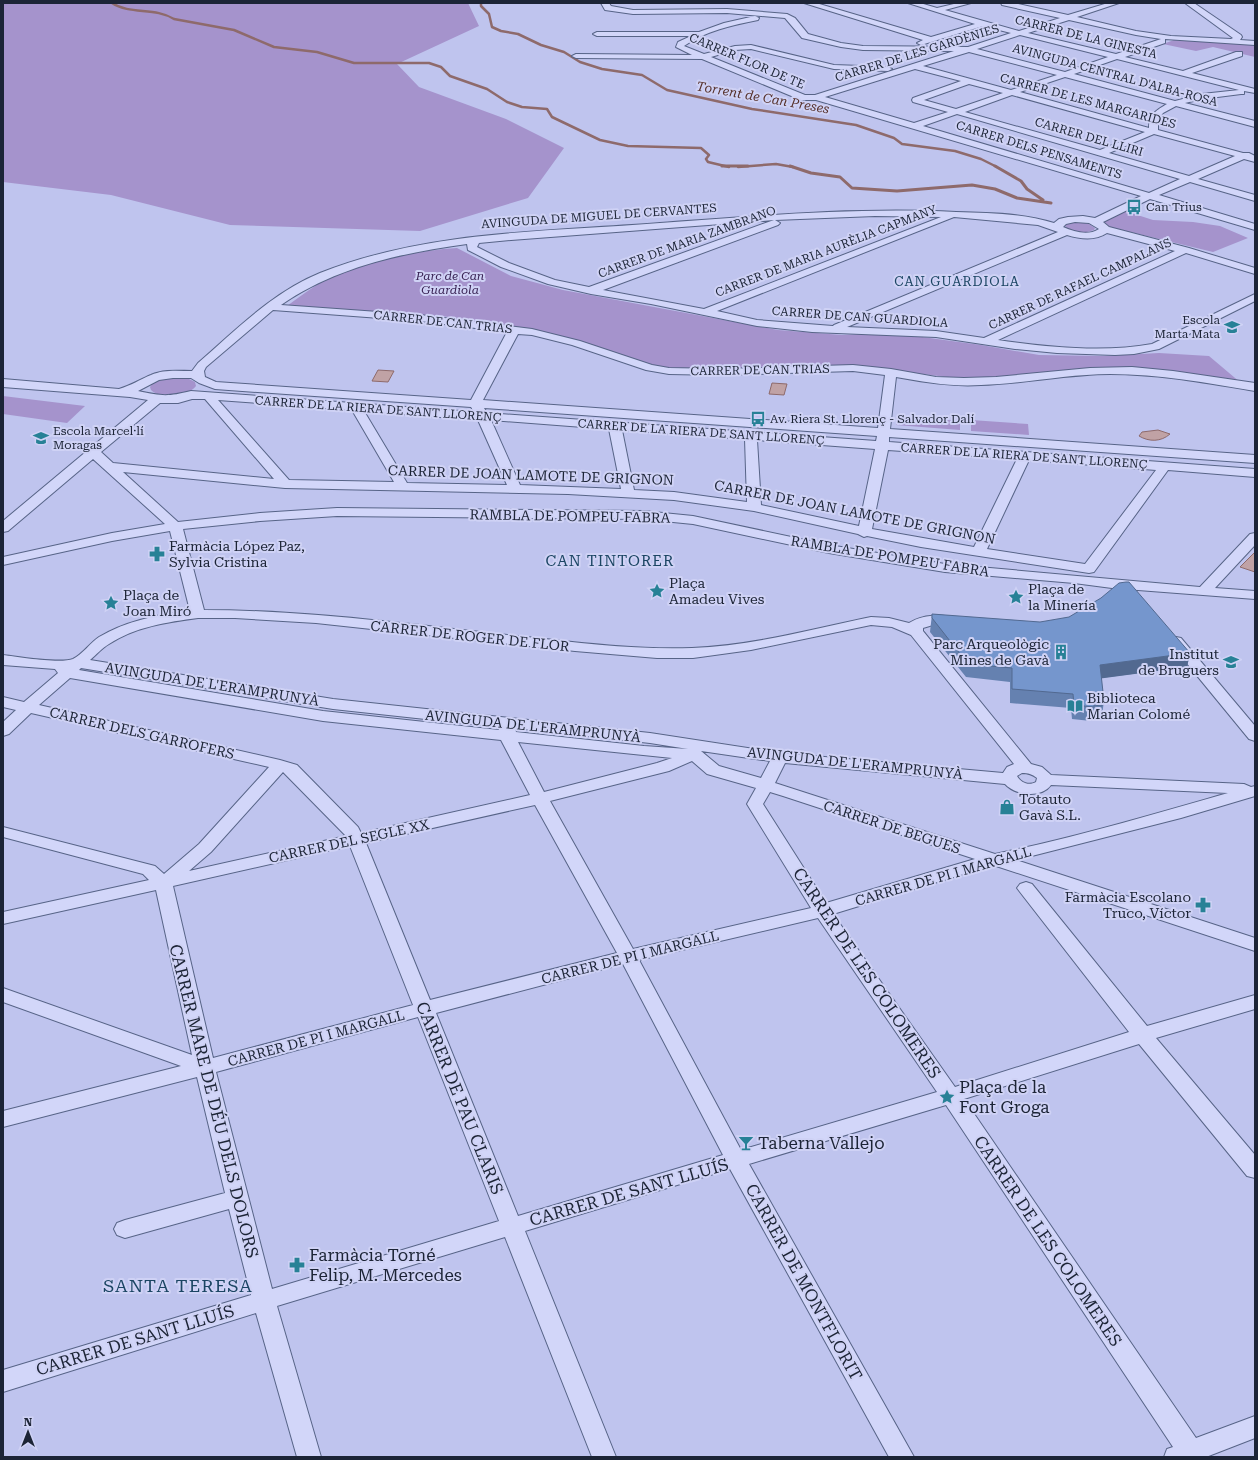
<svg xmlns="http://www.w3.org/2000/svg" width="1258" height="1460" viewBox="0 0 1258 1460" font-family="'Roboto Serif',serif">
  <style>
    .green { fill: #a593cc }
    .water { fill: #c0a2a5; stroke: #8e6a6b }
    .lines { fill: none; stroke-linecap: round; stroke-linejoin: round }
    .stream-far1 { stroke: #8e6a6b; stroke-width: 2.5 }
    .stream { stroke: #8e6a6b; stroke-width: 3 }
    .minor-casing { stroke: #576487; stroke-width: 2 }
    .minor { fill: #d2d6f9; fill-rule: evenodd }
    .wall { fill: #6581b0 }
    .shaded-wall { fill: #526990 }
    .building { fill: #7596cd; stroke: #526990 }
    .labels { text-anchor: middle; stroke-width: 4; stroke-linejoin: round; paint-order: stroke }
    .far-street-label { font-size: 12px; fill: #1c2436; stroke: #cfd2f5 }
    .far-poi-label { font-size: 12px; fill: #1c2436; stroke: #cfd2f5; text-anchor: start }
    .far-park-label { font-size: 12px; font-style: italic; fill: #382253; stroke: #cfd2f5 }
    .far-water-label { font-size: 13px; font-style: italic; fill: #56312b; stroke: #cfd2f5 }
    .far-neighbourhood-label { font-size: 13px; letter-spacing: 1px; fill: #1b4563; stroke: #cfd2f5 }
    .street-label { font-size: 14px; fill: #1c2436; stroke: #cfd2f5 }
    .poi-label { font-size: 14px; fill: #1c2436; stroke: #cfd2f5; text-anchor: start }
    .neighbourhood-label { font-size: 15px; letter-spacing: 1px; fill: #1b4563; stroke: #cfd2f5 }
    .near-street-label { font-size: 17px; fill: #1c2436; stroke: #cfd2f5 }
    .near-poi-label { font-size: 17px; fill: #1c2436; stroke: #cfd2f5; text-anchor: start }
    .near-neighbourhood-label { font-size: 18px; letter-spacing: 1px; fill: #1b4563; stroke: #cfd2f5 }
  </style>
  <rect width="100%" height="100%" fill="#bfc4ee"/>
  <path class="green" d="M3,3H468L479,26L397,64L419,87L506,119L564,148L528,198L420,231L230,225L111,195L3,182Z
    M1174,40L1255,45V57L1213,47L1196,51L1163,44Z
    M1125,211L1153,220L1193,222L1220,226L1248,238L1213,252L1118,229L1110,227L1103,221Z
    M1081,222L1089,224L1095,228L1094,230C1084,234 1075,233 1066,228L1065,225L1069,223Z
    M457,248L511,276L563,290L778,330L842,335L893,333L981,345L1039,355L1104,356L1159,353L1209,356L1241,383L1098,368L1068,370L990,378L962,379L860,366L693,371L659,368L533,330L451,317L287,306C305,293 324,278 345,271C378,259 422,250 457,248Z
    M165,378H187L195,382L196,386C188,397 161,400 151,390L150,387L153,383Z
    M3,396L85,406L67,423L3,414Z
    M897,416L960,421V430L896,425Z
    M971,420L1028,424L1029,435L971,431Z"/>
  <path class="water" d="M378,370L394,371L388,382L372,381Z
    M772,383L787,384L784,395L769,394Z
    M1158,430L1170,434C1161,442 1149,442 1139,436L1142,432Z
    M1255,552V572L1240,567Z"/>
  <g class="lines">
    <path class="stream-far1" d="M112,3C130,15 155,7 174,19L234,30L274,47L317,52L354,63H429L441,67L450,76L487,89L507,102L522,107L547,109L552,117L600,140L628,146L701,148L709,155L706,159L708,162L729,167
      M481,3V6L489,14L492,27L501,31L518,34L541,45L564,52L580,62L602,69L642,75L667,90L752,109L856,125L894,138L902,144L955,151L981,159L997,167
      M738,167L776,164L793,167"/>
    <path class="stream" d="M722,166H748
      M790,166L811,173L840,177L852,188L897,191L972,185L995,189L1017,198L1051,203
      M995,166L1021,181L1027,189L1043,200"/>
    <defs>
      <path id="minor" d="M601,3H609L611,6L633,10L727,9L787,14L795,18L808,34L841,43L863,46L968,47L1011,33L983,26L921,45L917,43L923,40L804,3H816L931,37L975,24L908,3H920L937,8L958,3H971L945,10L1019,31L1060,18L1002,5L1001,3H1014L1068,15L1108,3H1119L1077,17L1136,31L1171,36L1231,39L1233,38L1185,3H1194L1241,35L1242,37L1240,40L1255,41V45L1165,39V43L1125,57L1183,71L1236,52H1242V56L1192,73L1255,89V93L1244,91V94H1241L1202,99L1185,103L1255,121V127L1176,106L1163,113L1158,120V130L1243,153H1249L1255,156V162L1244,159L1198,179L1255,195V201L1190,182L1159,195L1255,224V230L1150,199L1103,222L1109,227L1189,248L1255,268V274L1186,253L998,340C1047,347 1103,353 1152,344L1255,294V301L1159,349L1134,354L1115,355L1057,353L1015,349L936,337L812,332L757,326L651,304L591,294L548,284L501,267L468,250L467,244C401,253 336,267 281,305L420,315L532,329L580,341L652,365L669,368L722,369L853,365L891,369L936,377L964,378L996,377L1090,368L1132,367L1173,371L1255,383V391C1207,383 1159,374 1110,374C1067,374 1024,384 981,385C952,387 924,382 896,377L890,429L1255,455V463L889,437V442L1255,469V477L1168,470L1094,572L1089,573L921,547L867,536L864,537L858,534L754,511L674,500L568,494L285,488L123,472L178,522L260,513L337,508L643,511L693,516L829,545L945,564L1200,587L1250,534L1255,533V545L1215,588L1255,591V599L1112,588L1074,583L945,572L829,553L693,524L643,519L337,516L260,521L183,529L204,610C312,610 420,626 527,637C581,643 637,650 692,648C751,646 813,629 871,617L889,618L909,623C923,614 942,614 957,618L959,621L957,624L952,625H933L923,628V631L1031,764L1042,767L1051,775L1244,784L1251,787L1255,786V796L1181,818L1016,860L1255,938V951L993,865L833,914L955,1087L1129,1032L1020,892L1017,888L1020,884L1026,882L1032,884L1147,1026L1255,995V1009L1156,1038L1255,1155V1178L1247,1176L1139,1044L964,1099L1196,1438L1255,1416V1438L1206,1457H1164L1167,1449L1173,1447L946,1105L749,1164L914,1457H889L730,1169L525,1231L616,1457H592L505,1237L277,1306L321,1457H297L256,1313L3,1392V1370L251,1295L229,1209L125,1238L117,1235L114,1229L117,1223L125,1220L225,1193L197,1077L3,1127V1111L181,1066L3,1002V988L192,1055L156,890L3,924V912L149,880L143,874L3,837V827L155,866L164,874L199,844L269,767L31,713L9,734L3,736V722L16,710L3,707V697L24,702L58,673L55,669L3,665V655C19,657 60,664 73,659C82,655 91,642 99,637C126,621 159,614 190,611L170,531L112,541L3,565V557L112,533L165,524L93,459L8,531L3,532V521L148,400L130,397L3,387V379L119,389C132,385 139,380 151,375C164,369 179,371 192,371L198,363C236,330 273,292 320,273C428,230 547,232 660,223C759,216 857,207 956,212C988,213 1023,213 1054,223L1059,219L1068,217L1083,216L1095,218L1141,196L816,100H801L702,59L576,58L572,56L576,54L692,55L676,47L678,42L691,36H597L593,34L597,32H699L724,23L755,16L759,18L758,20C733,25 705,31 684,46L704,54L735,46L751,45L834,65L888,67L892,69L888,71L834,69L751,49L735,50L711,57L805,95H815L954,51L863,50L841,47L802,38L785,18L727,13L633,14L605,10ZM1069,20L1136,35L1161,39L1116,54L1028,33ZM1020,35L1108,57L1065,72L977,49ZM969,52L1057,75L1011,90L923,66ZM1117,59L1239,90L1202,94L1175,101L1074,74ZM915,69L961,81L913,98L912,100L913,102L948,112L914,123L825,97ZM1065,77L1167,104C1157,110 1149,114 1149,128L1020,92ZM969,84L1003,93L956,109L924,100ZM1012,95L1145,132L1100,150L965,112ZM957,114L1180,179L1149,193L923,126ZM1154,134L1235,156L1189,176L1109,153ZM875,216L941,217L704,309L603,290L778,225L780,223L775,220ZM954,217L1038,225L1058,232L834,325L833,326L757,320L717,311ZM774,220L589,287L555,280L509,263L477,247L479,243L511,240ZM1075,222L1089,223L1099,229C1088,236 1075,232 1063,227L1066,224ZM1107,233L1175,251L984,338L936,331L847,327L1067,235C1080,239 1095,241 1107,233ZM273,310L420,321L507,332L471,400L216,382L205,377L204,371L206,367ZM518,334L532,335L572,345L646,370L669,374L722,375L853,371L885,375L878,428L483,400ZM173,378H191L199,383L215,389L471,407L474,412L191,391C167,397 162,396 138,391L159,380ZM192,399H205L274,479L113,463L101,452L160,403H178ZM218,400L352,410L394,482L289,480ZM484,408L877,436L876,441L487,413ZM364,411L478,420L507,485L407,483ZM491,420L609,429L621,489L520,485ZM622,430L745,439L747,502L674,492L634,490ZM757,440L875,449L859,526L761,505ZM888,450L1017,459L974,547L872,529ZM1029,460L1156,470L1085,564L987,549ZM198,618H235L316,623L575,651L657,658H693L751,650L871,625L892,627L911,635L1014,764L1007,767L1003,773L780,753L650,733L333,699L90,660C96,655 102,648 109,644C135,627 167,622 198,618ZM81,668L333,709L499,727V730L323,711L79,670ZM70,678L323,721L501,740L530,795L361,833L358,827L297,765L280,760L39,705ZM515,728L650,743L688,749L644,746L516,732ZM518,742L672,758L657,763L544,792ZM701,751L770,761L761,778L719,766ZM692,761L707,774L756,788L747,804L811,908L633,949L550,801L669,771ZM785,763L1005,784C1015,795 1041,799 1051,785L1228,793C1151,815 1073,838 995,854L775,783ZM283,772L346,836L189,871L211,852ZM1022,773C1028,773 1032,774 1037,778L1036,782C1029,786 1021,783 1017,776ZM770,792L783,796L975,859L826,903L763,804ZM535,805L617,953L430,1000L366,843ZM350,846L413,1005L213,1058L173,886ZM818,918L937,1092L741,1150L639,960ZM623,964L723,1155L518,1216L436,1013ZM418,1017L499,1221L272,1289L216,1072Z
        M1176,637L1181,638L1255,726V741L1249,739L1171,644L1169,641L1171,638Z"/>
    </defs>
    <use href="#minor" class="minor-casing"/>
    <use href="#minor" class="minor"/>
  </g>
  <path class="wall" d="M932,614L1190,653L1187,667L1101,678L1104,701L1102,715H1100L1099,720L1092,719L1091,721L1072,719L1071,708L1010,703V682L966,677L930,632Z"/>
  <path class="shaded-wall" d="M1190,653L1187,667L1097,679L1100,665Z"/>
  <path class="building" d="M1126,582H1129L1190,653L1100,665L1104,701L1101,700L1102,706L1094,705V707L1074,705L1073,694L1012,689V668L968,664L932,618V614L1040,622L1069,617L1101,598L1119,583Z"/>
  <defs>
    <symbol id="bus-bare" viewBox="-9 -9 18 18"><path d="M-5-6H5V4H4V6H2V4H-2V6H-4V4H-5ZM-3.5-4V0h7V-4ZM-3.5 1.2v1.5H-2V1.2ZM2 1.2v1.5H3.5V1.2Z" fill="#278196" stroke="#cfd2f5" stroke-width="2.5" paint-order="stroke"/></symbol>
    <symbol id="school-bare" viewBox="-9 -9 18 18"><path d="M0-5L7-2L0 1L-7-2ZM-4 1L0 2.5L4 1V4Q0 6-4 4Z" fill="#278196" stroke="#cfd2f5" stroke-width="2.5" paint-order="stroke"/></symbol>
    <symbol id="pharmacy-bare" viewBox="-9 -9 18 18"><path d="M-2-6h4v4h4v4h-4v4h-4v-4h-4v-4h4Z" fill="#278196" stroke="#cfd2f5" stroke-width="2.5" paint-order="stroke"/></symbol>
    <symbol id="sight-bare" viewBox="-9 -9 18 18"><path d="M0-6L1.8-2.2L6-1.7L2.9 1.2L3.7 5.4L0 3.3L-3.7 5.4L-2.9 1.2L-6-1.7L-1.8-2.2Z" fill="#278196" stroke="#cfd2f5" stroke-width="2.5" paint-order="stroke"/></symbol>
    <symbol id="building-bare" viewBox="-9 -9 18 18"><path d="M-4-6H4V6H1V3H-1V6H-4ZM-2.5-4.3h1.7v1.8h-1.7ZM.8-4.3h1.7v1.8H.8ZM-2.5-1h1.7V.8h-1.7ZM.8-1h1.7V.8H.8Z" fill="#278196" stroke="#cfd2f5" stroke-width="2.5" paint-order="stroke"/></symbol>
    <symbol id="library-bare" viewBox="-9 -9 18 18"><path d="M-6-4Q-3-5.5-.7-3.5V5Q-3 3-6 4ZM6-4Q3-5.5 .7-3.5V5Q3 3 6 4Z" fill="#278196" stroke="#cfd2f5" stroke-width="2.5" paint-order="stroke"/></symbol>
    <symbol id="shop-bare" viewBox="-9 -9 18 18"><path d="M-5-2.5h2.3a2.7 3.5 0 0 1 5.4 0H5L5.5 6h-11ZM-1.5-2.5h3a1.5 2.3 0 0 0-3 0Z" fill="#278196" stroke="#cfd2f5" stroke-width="2.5" paint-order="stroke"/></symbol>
    <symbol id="bar-bare" viewBox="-9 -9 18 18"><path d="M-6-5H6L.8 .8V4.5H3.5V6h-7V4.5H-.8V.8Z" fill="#278196" stroke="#cfd2f5" stroke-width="2.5" paint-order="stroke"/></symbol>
  </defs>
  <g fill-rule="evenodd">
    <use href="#bus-bare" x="1123" y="196" width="22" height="22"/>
    <use href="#school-bare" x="1221" y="316" width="22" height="22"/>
    <use href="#bus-bare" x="747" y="408" width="22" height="22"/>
    <use href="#school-bare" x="30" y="427" width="22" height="22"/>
    <use href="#pharmacy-bare" x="146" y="543" width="22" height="22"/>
    <use href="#sight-bare" x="646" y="580" width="22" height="22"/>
    <use href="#sight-bare" x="1005" y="586" width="22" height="22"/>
    <use href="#sight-bare" x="100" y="592" width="22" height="22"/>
    <use href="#building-bare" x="1050" y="641" width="22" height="22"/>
    <use href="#school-bare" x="1220" y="651" width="22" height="22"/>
    <use href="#library-bare" x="1064" y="695" width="22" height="22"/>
    <use href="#shop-bare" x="996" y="796" width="22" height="22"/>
    <use href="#pharmacy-bare" x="1192" y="894" width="22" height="22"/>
    <use href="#sight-bare" x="936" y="1086" width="22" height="22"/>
    <use href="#bar-bare" x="735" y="1132" width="22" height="22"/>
    <use href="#pharmacy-bare" x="286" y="1254" width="22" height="22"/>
  </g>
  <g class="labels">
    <g class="far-street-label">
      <text transform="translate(1086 37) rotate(14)" y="4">CARRER DE LA GINESTA</text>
      <text transform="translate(917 53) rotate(-17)" y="4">CARRER DE LES GARDÈNIES</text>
      <text transform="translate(747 61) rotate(23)" y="4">CARRER FLOR DE TE</text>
      <text transform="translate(1115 75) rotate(15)" y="4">AVINGUDA CENTRAL D'ALBA-ROSA</text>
      <text transform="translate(1088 101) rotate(15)" y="4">CARRER DE LES MARGARIDES</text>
      <text transform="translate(1089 137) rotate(16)" y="4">CARRER DEL LLIRI</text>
      <text transform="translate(1039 150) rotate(17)" y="4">CARRER DELS PENSAMENTS</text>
      <text transform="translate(599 216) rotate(-4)" y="4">AVINGUDA DE MIGUEL DE CERVANTES</text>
      <text transform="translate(687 242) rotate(-20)" y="4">CARRER DE MARIA ZAMBRANO</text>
      <text transform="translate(826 251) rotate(-21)" y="4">CARRER DE MARIA AURÈLIA CAPMANY</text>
      <text transform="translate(1080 284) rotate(-25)" y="4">CARRER DE RAFAEL CAMPALANS</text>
      <text transform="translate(860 317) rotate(4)" y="4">CARRER DE CAN GUARDIOLA</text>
      <text transform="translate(443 322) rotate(6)" y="4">CARRER DE CAN TRIAS</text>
      <text transform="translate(760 370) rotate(-1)" y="4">CARRER DE CAN TRIAS</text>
      <text transform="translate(378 409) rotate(4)" y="4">CARRER DE LA RIERA DE SANT LLORENÇ</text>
      <text transform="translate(701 432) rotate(4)" y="4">CARRER DE LA RIERA DE SANT LLORENÇ</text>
      <text transform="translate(1024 456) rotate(4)" y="4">CARRER DE LA RIERA DE SANT LLORENÇ</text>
    </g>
    <g class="far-poi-label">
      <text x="1146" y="211">Can Trius</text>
      <text x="1220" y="324" text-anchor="end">Escola<tspan x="1220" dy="14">Marta Mata</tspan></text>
      <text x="770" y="423">Av. Riera St. Llorenç - Salvador Dalí</text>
      <text x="53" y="435">Escola Marcel·lí<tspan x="53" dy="14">Moragas</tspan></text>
    </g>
    <g class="far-park-label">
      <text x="450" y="280">Parc de Can<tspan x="450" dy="14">Guardiola</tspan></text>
    </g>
    <g class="far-water-label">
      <text transform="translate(763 97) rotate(10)" y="5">Torrent de Can Preses</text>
    </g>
    <g class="far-neighbourhood-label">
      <text x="957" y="286">CAN GUARDIOLA</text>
    </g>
    <g class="street-label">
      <text transform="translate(531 475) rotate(2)" y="5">CARRER DE JOAN LAMOTE DE GRIGNON</text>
      <text transform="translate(855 512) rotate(11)" y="5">CARRER DE JOAN LAMOTE DE GRIGNON</text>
      <text transform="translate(570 516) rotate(1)" y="5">RAMBLA DE POMPEU FABRA</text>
      <text transform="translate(890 556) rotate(9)" y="5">RAMBLA DE POMPEU FABRA</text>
      <text transform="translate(470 636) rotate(6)" y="5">CARRER DE ROGER DE FLOR</text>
      <text transform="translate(212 684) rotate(9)" y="5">AVINGUDA DE L'ERAMPRUNYÀ</text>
      <text transform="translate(533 726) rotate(6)" y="5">AVINGUDA DE L'ERAMPRUNYÀ</text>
      <text transform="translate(142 733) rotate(13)" y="5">CARRER DELS GARROFERS</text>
      <text transform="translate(855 763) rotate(6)" y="5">AVINGUDA DE L'ERAMPRUNYÀ</text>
      <text transform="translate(892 827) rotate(18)" y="5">CARRER DE BEGUES</text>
      <text transform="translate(349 841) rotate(-12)" y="5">CARRER DEL SEGLE XX</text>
      <text transform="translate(943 876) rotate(-16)" y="5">CARRER DE PI I MARGALL</text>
      <text transform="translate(630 957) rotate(-14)" y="5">CARRER DE PI I MARGALL</text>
      <text transform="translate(316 1038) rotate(-15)" y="5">CARRER DE PI I MARGALL</text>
    </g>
    <g class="poi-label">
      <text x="169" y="551">Farmàcia López Paz,<tspan x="169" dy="16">Sylvia Cristina</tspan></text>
      <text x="669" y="588">Plaça<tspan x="669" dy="16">Amadeu Vives</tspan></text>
      <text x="1028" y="594">Plaça de<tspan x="1028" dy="16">la Minería</tspan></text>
      <text x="123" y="600">Plaça de<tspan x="123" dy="16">Joan Miró</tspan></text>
      <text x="1049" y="649" text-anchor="end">Parc Arqueològic<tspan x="1049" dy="16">Mines de Gavà</tspan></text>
      <text x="1219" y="659" text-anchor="end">Institut<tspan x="1219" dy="16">de Bruguers</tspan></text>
      <text x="1087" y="703">Biblioteca<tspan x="1087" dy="16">Marian Colomé</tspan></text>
      <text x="1019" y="804">Totauto<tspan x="1019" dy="16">Gavà S.L.</tspan></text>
      <text x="1191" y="902" text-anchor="end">Farmàcia Escolano<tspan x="1191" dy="16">Truco, Víctor</tspan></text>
    </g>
    <g class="neighbourhood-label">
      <text x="610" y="566">CAN TINTORER</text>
    </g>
    <g class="near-street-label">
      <text transform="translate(867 973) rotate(56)" y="6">CARRER DE LES COLOMERES</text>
      <text transform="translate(460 1098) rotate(68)" y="6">CARRER DE PAU CLARIS</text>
      <text transform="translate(214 1101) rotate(76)" y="6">CARRER MARE DE DÉU DELS DOLORS</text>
      <text transform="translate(629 1192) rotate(-16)" y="6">CARRER DE SANT LLUÍS</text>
      <text transform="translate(1048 1241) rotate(56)" y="6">CARRER DE LES COLOMERES</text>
      <text transform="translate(804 1282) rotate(61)" y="6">CARRER DE MONTFLORIT</text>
      <text transform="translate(135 1340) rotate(-17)" y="6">CARRER DE SANT LLUÍS</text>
    </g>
    <g class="near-poi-label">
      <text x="959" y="1093">Plaça de la<tspan x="959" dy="20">Font Groga</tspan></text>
      <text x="758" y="1149">Taberna Vallejo</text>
      <text x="309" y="1261">Farmàcia Torné<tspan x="309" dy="20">Felip, M. Mercedes</tspan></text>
    </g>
    <g class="near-neighbourhood-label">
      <text x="178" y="1292">SANTA TERESA</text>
    </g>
  </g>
  <rect width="1258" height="1460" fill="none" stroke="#1c2436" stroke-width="8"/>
  <g transform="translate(28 1432)" stroke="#cfd2f5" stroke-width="3" paint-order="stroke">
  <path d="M0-3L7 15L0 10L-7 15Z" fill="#1c2436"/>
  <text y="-6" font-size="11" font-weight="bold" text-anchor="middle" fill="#1c2436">N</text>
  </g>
</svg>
